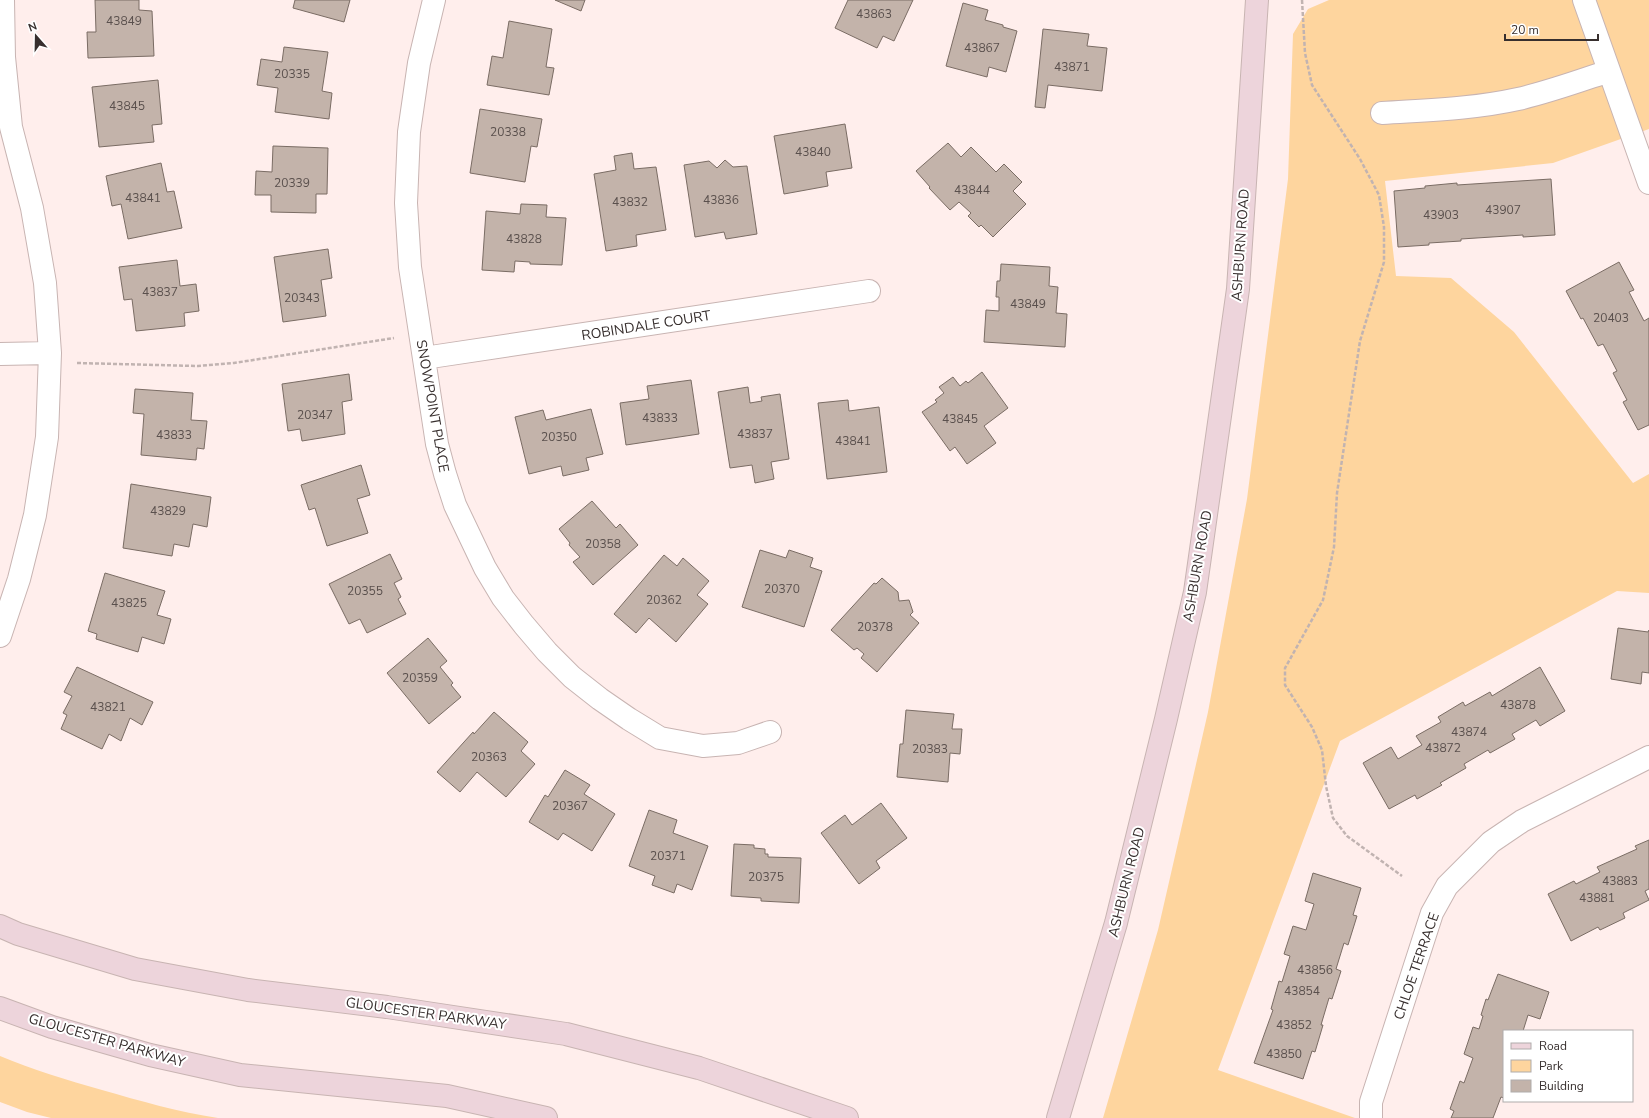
<svg xmlns="http://www.w3.org/2000/svg" width="1649" height="1118" viewBox="0 0 1649 1118" font-family="'Nunito Sans',sans-serif">
  <style>
    .green { fill: #fed59e }
    .building { fill: #c3b3aa; stroke: #7a6c64 }
    .lines { fill: none; stroke-linecap: round; stroke-linejoin: round }
    .street-casing { stroke: #c8b4b2; stroke-width: 24 }
    .secondary-casing { stroke: #c8b4b2; stroke-width: 24 }
    .path { stroke: #c1b3b1; stroke-width: 2.5; stroke-dasharray: 4 2; stroke-linecap: butt }
    .street { stroke: #fff; stroke-width: 22 }
    .secondary { stroke: #edd4db; stroke-width: 22 }
    .labels { text-anchor: middle; stroke-width: 4; stroke-linejoin: round; paint-order: stroke }
    .number-label { font-size: 12px; fill: #5a504d }
    .street-label { font-size: 14px; fill: #372f2e; stroke: #fff }
  </style>
  <rect width="100%" height="100%" fill="#ffeeec"/>
  <path class="green" d="M1329,0H1649V129L1553,163L1385,181L1396,276L1451,278L1514,332L1633,483L1649,474V593L1617,591L1340,741L1218,1070L1355,1118H1103L1158,930L1208,712L1247,499L1288,179L1293,34L1308,9Z
    M0,1056C33,1070 67,1080 102,1090C140,1101 179,1112 218,1118H51L27,1112L0,1102Z"/>
  <path class="building" d="M95,0H139V10L152,11L154,56L88,58L87,32H96Z
    M295,0H350L344,22L293,8Z
    M555,0H585L581,11Z
    M848,0H913L894,41L883,36L877,48L835,28Z
    M963,3L988,10L985,20L1003,25V27L1017,31L1006,72L989,67L987,77L946,66Z
    M509,21L552,29L546,67L554,68L549,95L487,85L492,56L503,58Z
    M1043,29L1089,34L1087,46L1107,48L1102,91L1048,85L1045,108L1035,107Z
    M284,47L328,52L322,91L332,93L329,119L275,112L278,88L257,85L261,59L282,62Z
    M158,80L162,124L152,125L154,142L99,147L92,87Z
    M480,109L542,119L537,147L531,146L525,182L470,173Z
    M845,124L852,168L826,172L828,186L784,194L774,136Z
    M948,143L961,157L971,147L996,172L1004,164L1022,182L1013,191L1026,204L993,237L981,225L979,227L968,216L971,213L959,202L950,210L929,188L930,187L916,171Z
    M273,146L328,148L327,194H316V213L271,212V195H255L256,171L272,172Z
    M632,153L634,169L656,167L666,230L636,235L637,246L606,251L594,174L616,170L614,156Z
    M725,160L733,167L747,166L757,234L726,239L724,232L695,237L684,165L709,161L717,168Z
    M161,163L167,192L174,191L182,228L128,239L121,204L112,206L106,176Z
    M1551,179L1555,235L1523,237V235L1461,239V241L1429,243V245L1398,247L1394,191L1425,188V186L1457,183V185Z
    M521,204L547,205L546,217L566,218L562,265L530,264V262L515,261L514,272L482,270L486,211L520,214Z
    M328,249L332,278L321,280L326,316L283,322L274,257Z
    M177,260L180,286L196,284L199,311L184,313L185,326L136,331L132,299L124,300L119,267Z
    M1619,262L1634,290L1629,292L1644,321L1649,318V425L1638,430L1623,402L1627,400L1613,373L1617,371L1603,344L1598,346L1583,318L1581,319L1566,291Z
    M1001,264L1050,267L1049,286L1058,287L1056,313L1067,314L1065,347L984,342L986,310L999,311V297H996L997,281H1000Z
    M982,372L1008,408L984,426L996,443L967,464L955,447L950,451L922,412L937,402L935,400L944,393L939,387L953,377L960,386L966,381L968,383Z
    M349,374L352,400L342,402L345,434L302,441L300,429L288,431L282,384Z
    M691,380L699,434L626,445L620,403L649,399L647,386Z
    M748,387L750,403L762,401L761,397L780,394L789,459L771,462L774,479L755,483L752,465L730,468L718,392Z
    M135,389L193,393L191,420L207,421L204,449L197,448L196,460L141,455L144,414L133,413Z
    M848,400L849,411L879,407L887,472L827,479L818,403Z
    M591,409L603,454L586,458L589,470L563,476L561,466L529,474L515,417L543,410L546,420Z
    M361,465L370,495L357,499L368,533L327,546L315,508L309,510L301,485Z
    M131,484L211,497L207,527L193,524L189,547L174,544L172,556L123,548Z
    M592,501L616,528L620,524L638,545L593,585L573,562L580,557L569,545L570,543L559,529Z
    M760,550L786,558L789,550L813,558L810,567L822,571L804,627L742,607Z
    M390,554L402,579L394,583L401,597L398,599L406,614L367,633L360,619L349,624L329,584Z
    M664,555L677,566L683,558L709,581L697,595L708,604L676,642L649,618L636,633L614,614Z
    M105,573L165,591L157,615L171,619L164,644L142,637L138,652L96,639L97,634L88,631Z
    M882,578L898,592L899,601L909,600L913,612L910,615L919,623L877,672L861,658L864,654L857,648L854,650L831,630L874,583L876,584Z
    M1618,628L1648,632L1649,630V673L1642,672L1641,684L1611,679Z
    M428,638L447,661L440,667L453,683L451,685L461,697L429,724L387,673Z
    M77,667L153,702L142,725L130,718L121,741L109,734L102,749L61,729L67,715L63,713L72,696L64,692Z
    M1540,667L1565,711L1540,726L1536,720L1512,734L1515,739L1490,753L1488,750L1464,764L1466,768L1440,783L1442,785L1417,799L1415,795L1389,809L1363,763L1391,747L1398,759L1422,745L1416,736L1441,722L1438,717L1463,702L1465,706L1490,692L1492,696Z
    M906,710L954,714L952,729H962L960,754L950,753L948,782L897,777L900,744H903Z
    M494,712L528,742L521,751L535,764L506,797L477,772L460,792L437,772L473,732L474,734Z
    M565,770L590,785L584,794L615,814L592,851L563,833L558,840L529,822L545,795L548,797Z
    M881,803L907,838L876,861L880,868L859,884L821,833L845,815L852,825Z
    M649,810L677,820L673,833L708,846L692,890L677,884L674,893L652,885L655,876L629,866Z
    M1649,840V889L1645,891L1649,900L1623,913L1625,918L1600,930L1598,927L1571,941L1548,894L1574,881L1576,884L1600,872L1597,867L1637,849L1635,846Z
    M734,844L754,845V848L765,849V854H768V857L801,858L799,903L761,901V898L731,896Z
    M1313,873L1361,888L1353,915L1357,916L1348,945L1344,943L1336,969L1341,971L1332,999L1329,998L1321,1025H1323L1315,1052L1312,1051L1303,1079L1254,1063L1273,1010L1271,1009L1279,981L1282,982L1290,956L1284,954L1293,926L1306,930L1314,904L1305,901Z
    M1498,974L1549,992L1540,1019L1528,1015L1523,1031H1504V1098L1501,1097L1493,1118H1451L1454,1111L1450,1109L1460,1081L1464,1083L1473,1058L1464,1054L1473,1027L1479,1029L1483,1016L1481,1015L1486,999L1488,1000Z"/>
  <g class="lines">
    <defs>
      <path id="street" d="M434,0L419,63L409,132L406,203L410,267L437,444L445,474L455,505L485,568L503,598L524,625L547,652L572,677L600,699L629,719L660,738L703,746L738,743L770,732
        M1584,0L1649,183
        M1382,113C1427,110 1473,109 1518,99C1549,92 1579,81 1609,71
        M0,354L50,353
        M424,358L869,291
        M0,636L19,579L35,515L47,437L50,353L45,283L32,208L11,127L4,57L3,0
        M1371,1118V1102L1432,913L1447,886L1491,842L1522,821L1649,757"/>
      <path id="secondary" d="M0,926L18,934L135,969L248,990L387,1007L566,1034L699,1068L847,1118
        M0,1008L52,1027L150,1055L240,1075L447,1096L546,1118
        M1058,1118L1116,923L1166,719L1195,592L1238,289L1257,0"/>
    </defs>
    <use href="#street" class="street-casing"/>
    <use href="#secondary" class="secondary-casing"/>
    <path class="path" d="M1302,0L1305,53L1312,85L1360,159L1379,195L1384,227V262L1360,341L1337,493L1334,547L1323,600L1285,668V685L1312,727L1322,750L1326,786L1333,818L1347,836L1402,876
      M77,363L198,366L234,363L394,338"/>
    <use href="#street" class="street"/>
    <use href="#secondary" class="secondary"/>
  </g>
  <g class="labels">
    <g class="number-label">
      <text x="874" y="18">43863</text>
      <text x="124" y="25">43849</text>
      <text x="982" y="52">43867</text>
      <text x="1072" y="71">43871</text>
      <text x="292" y="78">20335</text>
      <text x="127" y="110">43845</text>
      <text x="508" y="136">20338</text>
      <text x="813" y="156">43840</text>
      <text x="292" y="187">20339</text>
      <text x="972" y="194">43844</text>
      <text x="143" y="202">43841</text>
      <text x="721" y="204">43836</text>
      <text x="630" y="206">43832</text>
      <text x="1503" y="214">43907</text>
      <text x="1441" y="219">43903</text>
      <text x="524" y="243">43828</text>
      <text x="160" y="296">43837</text>
      <text x="302" y="302">20343</text>
      <text x="1028" y="308">43849</text>
      <text x="1611" y="322">20403</text>
      <text x="315" y="419">20347</text>
      <text x="660" y="422">43833</text>
      <text x="960" y="423">43845</text>
      <text x="755" y="438">43837</text>
      <text x="174" y="439">43833</text>
      <text x="559" y="441">20350</text>
      <text x="853" y="445">43841</text>
      <text x="168" y="515">43829</text>
      <text x="603" y="548">20358</text>
      <text x="782" y="593">20370</text>
      <text x="365" y="595">20355</text>
      <text x="664" y="604">20362</text>
      <text x="129" y="607">43825</text>
      <text x="875" y="631">20378</text>
      <text x="420" y="682">20359</text>
      <text x="1518" y="709">43878</text>
      <text x="108" y="711">43821</text>
      <text x="1469" y="736">43874</text>
      <text x="1443" y="752">43872</text>
      <text x="930" y="753">20383</text>
      <text x="489" y="761">20363</text>
      <text x="570" y="810">20367</text>
      <text x="668" y="860">20371</text>
      <text x="766" y="881">20375</text>
      <text x="1620" y="885">43883</text>
      <text x="1597" y="902">43881</text>
      <text x="1315" y="974">43856</text>
      <text x="1302" y="995">43854</text>
      <text x="1294" y="1029">43852</text>
      <text x="1284" y="1058">43850</text>
    </g>
    <g class="street-label">
      <text transform="translate(1240 245) rotate(-86)" y="5">ASHBURN ROAD</text>
      <text transform="translate(646 325) rotate(-9)" y="5">ROBINDALE COURT</text>
      <text transform="translate(433 406) rotate(80)" y="5">SNOWPOINT PLACE</text>
      <text transform="translate(1197 566) rotate(-80)" y="5">ASHBURN ROAD</text>
      <text transform="translate(1126 882) rotate(-76)" y="5">ASHBURN ROAD</text>
      <text transform="translate(1416 966) rotate(-71)" y="5">CHLOE TERRACE</text>
      <text transform="translate(426 1013) rotate(8)" y="5">GLOUCESTER PARKWAY</text>
      <text transform="translate(107 1040) rotate(16)" y="5">GLOUCESTER PARKWAY</text>
    </g>
  </g>
  <rect x="1503" y="1030" width="130" height="72" fill="#ffffff" stroke="#afacab"/>
  <rect x="1511" y="1043" width="20" height="6" fill="#edd4db" stroke="#afacab"/>
  <text x="1539" y="1050" font-size="12" fill="#372f2e">Road</text>
  <rect x="1511" y="1060" width="20" height="12" fill="#fed59e" stroke="#afacab"/>
  <text x="1539" y="1070" font-size="12" fill="#372f2e">Park</text>
  <rect x="1511" y="1080" width="20" height="12" fill="#c3b3aa" stroke="#afacab"/>
  <text x="1539" y="1090" font-size="12" fill="#372f2e">Building</text>
  <g transform="translate(36 36) rotate(340)" stroke="#ffffff" stroke-width="3" paint-order="stroke">
  <path d="M0-3L7 15L0 10L-7 15Z" fill="#372f2e"/>
  <text y="-6" font-size="11" font-weight="bold" text-anchor="middle" fill="#372f2e">N</text>
  </g>
  <path d="M1505 34v6h93v-6" fill="none" stroke="#372f2e" stroke-width="2"/>
  <text x="1511" y="34" font-size="12" fill="#372f2e" stroke="#ffffff" stroke-width="3" paint-order="stroke">20 m</text>
</svg>
